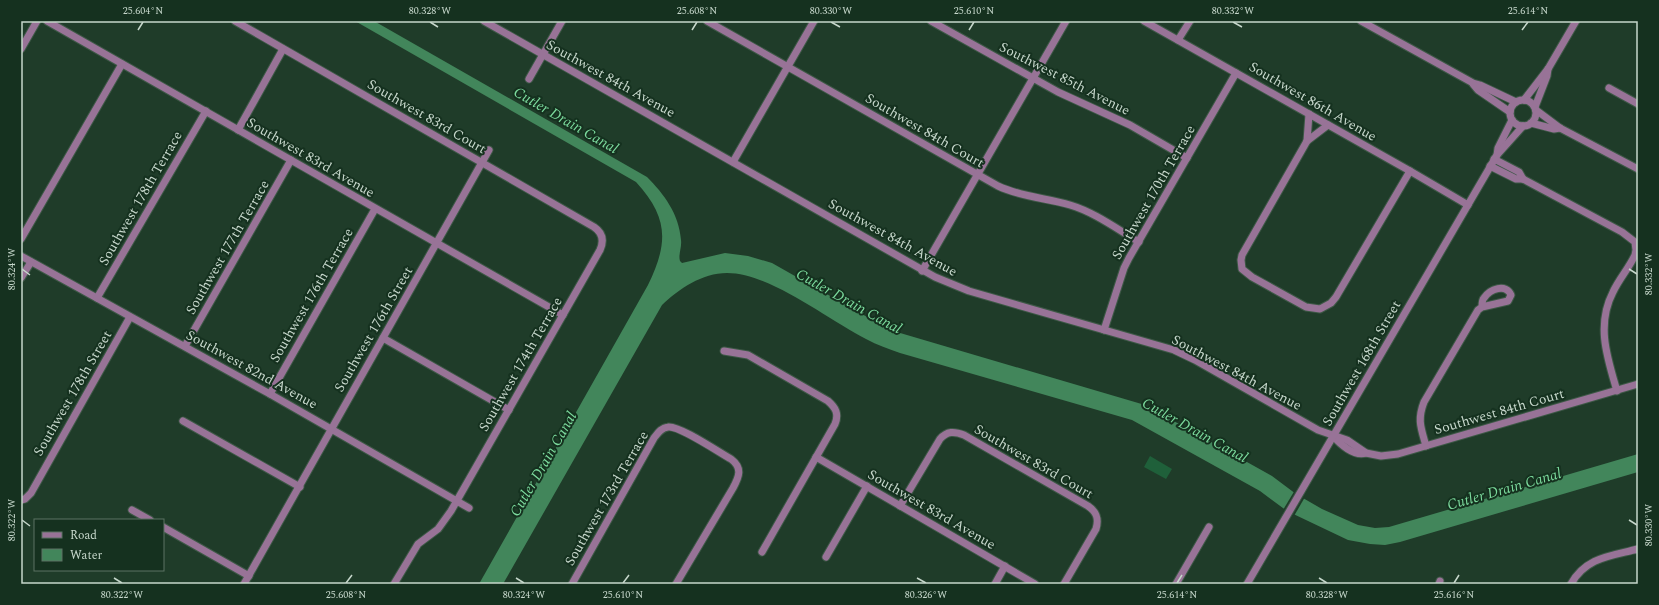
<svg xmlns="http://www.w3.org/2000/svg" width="1659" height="605" font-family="Spectral,serif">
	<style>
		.green { fill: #1f603a }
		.water { fill: #42865b }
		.pier { fill: #1f3c29 }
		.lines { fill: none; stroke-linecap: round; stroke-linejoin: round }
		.minor-casing { stroke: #3d5846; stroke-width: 9 }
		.minor { stroke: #987397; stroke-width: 7 }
		.ticks { fill: none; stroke: #c6d7cb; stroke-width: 1.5 }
		.labels { text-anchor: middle; stroke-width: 4; stroke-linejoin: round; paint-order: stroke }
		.street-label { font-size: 14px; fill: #c6d7cb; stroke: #15311f }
		.water-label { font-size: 15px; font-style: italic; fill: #7cda9d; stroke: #15311f }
		.neatline { fill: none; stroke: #c6d7cb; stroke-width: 1.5 }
		.ticks-label { font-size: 10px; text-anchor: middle; fill: #c6d7cb }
	</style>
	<rect width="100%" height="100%" fill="#1f3c29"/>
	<!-- green -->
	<path class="green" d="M1150 456 1172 469 1166 479 1144 467Z"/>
	<!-- water -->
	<path class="water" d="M355 21H374L647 177C664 194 679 214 681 240 682 247 678 255 680 261L682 263 725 253 748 256 772 263 890 330 1145 405 1272 476 1296 494 1322 509 1358 525 1375 528 1389 527 1638 454V472L1400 542 1385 545 1370 544 1348 540 1287 511 1260 491 1132 420 900 353C889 349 877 345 866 339 827 319 770 273 727 273 702 273 679 289 662 305L503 584H479L648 285C669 242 668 217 636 182Z"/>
	<!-- pier -->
	<path class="pier" d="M1295 490 1305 497 1294 516 1283 510Z"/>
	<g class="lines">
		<defs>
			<g id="minor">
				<path d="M47 21 563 315"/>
				<path d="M235 21 594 227C603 233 604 241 600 250L451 511 438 529 418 544 394 584"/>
				<path d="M484 21 935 277 969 291 1174 350 1195 360 1318 430 1347 440 1366 453 1381 456 1398 454 1638 384"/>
				<path d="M707 21 998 186C1021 197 1047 198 1070 205 1094 212 1117 229 1139 242"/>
				<path d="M931 21 1058 92 1130 125 1187 158"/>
				<path d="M1144 21 1410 171 1468 205"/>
				<path d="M1361 21 1473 83 1480 85 1516 102"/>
				<path d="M1178 40 1190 21"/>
				<path d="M21 49 37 21"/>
				<path d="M529 79 562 21"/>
				<path d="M1473 84 1478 90 1510 112"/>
				<path d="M1609 88 1638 104"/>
				<circle cx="1523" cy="113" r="13"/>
				<path d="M1524 100 1548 69 1576 21"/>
				<path d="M1535 107 1547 76 1548 69"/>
				<path d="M1536 110 1560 128 1638 169"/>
				<path d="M1309 114 1307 141 1242 255 1241 260 1242 269 1252 277 1306 307 1320 309 1331 303 1336 297 1410 171"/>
				<path d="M1531 123 1554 129 1560 128"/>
				<path d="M238 130 283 49"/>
				<path d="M1307 141 1328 125"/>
				<path d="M1497 155 1498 148 1512 120"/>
				<path d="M1494 159 1519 172 1523 179"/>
				<path d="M733 162 814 21"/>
				<path d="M1490 166 1516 179H1523L1622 232 1635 242 1636 250 1635 255C1629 268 1619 279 1613 292 1596 325 1607 357 1617 391"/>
				<path d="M21 239 122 64"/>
				<path d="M21 256 270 394 469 508"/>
				<path d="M922 271 1066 21"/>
				<path d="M21 278 31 262"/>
				<path d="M97 298 206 111"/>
				<path d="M1104 330 1124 268 1129 258 1236 73"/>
				<path d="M383 338 509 410"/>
				<path d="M185 346 291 160"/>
				<path d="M724 351 748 355 828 401C836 408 839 414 835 424L762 552"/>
				<path d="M270 394 375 209"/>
				<path d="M183 421 300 487"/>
				<path d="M1333 436C1340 444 1354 457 1366 453"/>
				<path d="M1426 446C1421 428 1417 420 1424 402L1478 310 1482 307 1508 301 1511 295C1506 283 1490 289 1484 298 1482 300 1482 304 1482 307"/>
				<path d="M816 457 1035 584"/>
				<path d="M21 500 25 499 31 493 130 317"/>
				<path d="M900 506 940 439C947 431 954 431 964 435L1088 506C1097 512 1099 519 1096 529L1064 584"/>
				<path d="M132 510 150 520"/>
				<path d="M163 527 249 576"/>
				<path d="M826 557 867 486"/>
				<path d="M244 584 489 150"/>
				<path d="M572 584 654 438C658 433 661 428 668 427 679 425 720 453 731 459 743 468 739 477 733 488L676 584"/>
				<path d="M995 584 1005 566"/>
				<path d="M1176 584 1209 527"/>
				<path d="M1247 584 1497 155 1523 126"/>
				<path d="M1439 584 1440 581"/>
				<path d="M1571 584C1586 557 1611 556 1638 549"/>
			</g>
		</defs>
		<!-- minor casing -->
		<use href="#minor" class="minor-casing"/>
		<!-- minor -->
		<use href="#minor" class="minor"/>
	</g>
	<!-- ticks -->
	<path class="ticks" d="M430 22 438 27M831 22 840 27M1233 22 1242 27M138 30 143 22M692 30 697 22M969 30 974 22M1522 30 1528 22M22 269 30 275M1629 269 1637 274M22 520 30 526M1629 520 1637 525M114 578 122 583M516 578 524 583M917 578 926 583M1319 578 1327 583M346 583 352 575M623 583 629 575M1177 583 1182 575M1454 583 1459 575"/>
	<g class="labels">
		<!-- street labels -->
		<g class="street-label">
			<text transform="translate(611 78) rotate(29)" y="5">Southwest 84th Avenue</text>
			<text transform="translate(1065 78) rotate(27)" y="5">Southwest 85th Avenue</text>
			<text transform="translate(1313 101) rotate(30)" y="5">Southwest 86th Avenue</text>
			<text transform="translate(427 116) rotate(30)" y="5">Southwest 83rd Court</text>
			<text transform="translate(925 130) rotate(30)" y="5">Southwest 84th Court</text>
			<text transform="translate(311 157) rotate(30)" y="5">Southwest 83rd Avenue</text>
			<text transform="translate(1153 192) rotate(-60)" y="5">Southwest 170th Terrace</text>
			<text transform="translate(140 198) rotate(-60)" y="5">Southwest 178th Terrace</text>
			<text transform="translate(893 237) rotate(29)" y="5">Southwest 84th Avenue</text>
			<text transform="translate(227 247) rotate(-60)" y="5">Southwest 177th Terrace</text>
			<text transform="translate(311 295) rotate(-60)" y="5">Southwest 176th Terrace</text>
			<text transform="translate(373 329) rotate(-60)" y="5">Southwest 176th Street</text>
			<text transform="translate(1361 363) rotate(-60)" y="5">Southwest 168th Street</text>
			<text transform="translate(520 364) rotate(-60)" y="5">Southwest 174th Terrace</text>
			<text transform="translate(252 369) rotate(29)" y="5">Southwest 82nd Avenue</text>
			<text transform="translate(1237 372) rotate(28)" y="5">Southwest 84th Avenue</text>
			<text transform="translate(72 393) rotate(-60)" y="5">Southwest 178th Street</text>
			<text transform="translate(1499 411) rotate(-16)" y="5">Southwest 84th Court</text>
			<text transform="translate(1034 461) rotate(30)" y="5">Southwest 83rd Court</text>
			<text transform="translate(606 498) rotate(-60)" y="5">Southwest 173rd Terrace</text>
			<text transform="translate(932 509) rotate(30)" y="5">Southwest 83rd Avenue</text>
		</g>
		<!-- water labels -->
		<g class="water-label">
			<text transform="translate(566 120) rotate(30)" y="5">Cutler Drain Canal</text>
			<text transform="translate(849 301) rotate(29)" y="5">Cutler Drain Canal</text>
			<text transform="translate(1195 430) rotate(29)" y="5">Cutler Drain Canal</text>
			<text transform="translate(543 464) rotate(-60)" y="5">Cutler Drain Canal</text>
			<text transform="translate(1504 489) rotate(-16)" y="5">Cutler Drain Canal</text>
		</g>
	</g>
	<!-- border -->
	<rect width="1659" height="605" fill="none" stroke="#15311f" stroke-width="44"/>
	<!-- legend -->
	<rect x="34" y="519" width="130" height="52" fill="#15311f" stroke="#5c7364"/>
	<rect x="42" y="532" width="20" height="6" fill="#987397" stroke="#5c7364"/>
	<text x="70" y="539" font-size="12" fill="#c6d7cb">Road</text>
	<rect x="42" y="549" width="20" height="12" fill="#42865b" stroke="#5c7364"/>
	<text x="70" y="559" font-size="12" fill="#c6d7cb">Water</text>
	<rect x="22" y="22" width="1615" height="561" class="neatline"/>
	<g class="ticks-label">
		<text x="143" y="14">25.604°N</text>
		<text x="430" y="14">80.328°W</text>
		<text x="697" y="14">25.608°N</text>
		<text x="831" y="14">80.330°W</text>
		<text x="974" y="14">25.610°N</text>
		<text x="1233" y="14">80.332°W</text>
		<text x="1528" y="14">25.614°N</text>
		<text transform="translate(11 269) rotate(-90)" y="4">80.324°W</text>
		<text transform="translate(1648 274) rotate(-90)" y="4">80.332°W</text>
		<text transform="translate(11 520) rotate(-90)" y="4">80.322°W</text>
		<text transform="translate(1648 525) rotate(-90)" y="4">80.330°W</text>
		<text x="122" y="598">80.322°W</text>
		<text x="346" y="598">25.608°N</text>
		<text x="524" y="598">80.324°W</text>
		<text x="623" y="598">25.610°N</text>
		<text x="926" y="598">80.326°W</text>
		<text x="1177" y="598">25.614°N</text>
		<text x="1327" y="598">80.328°W</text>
		<text x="1454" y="598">25.616°N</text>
	</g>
</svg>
